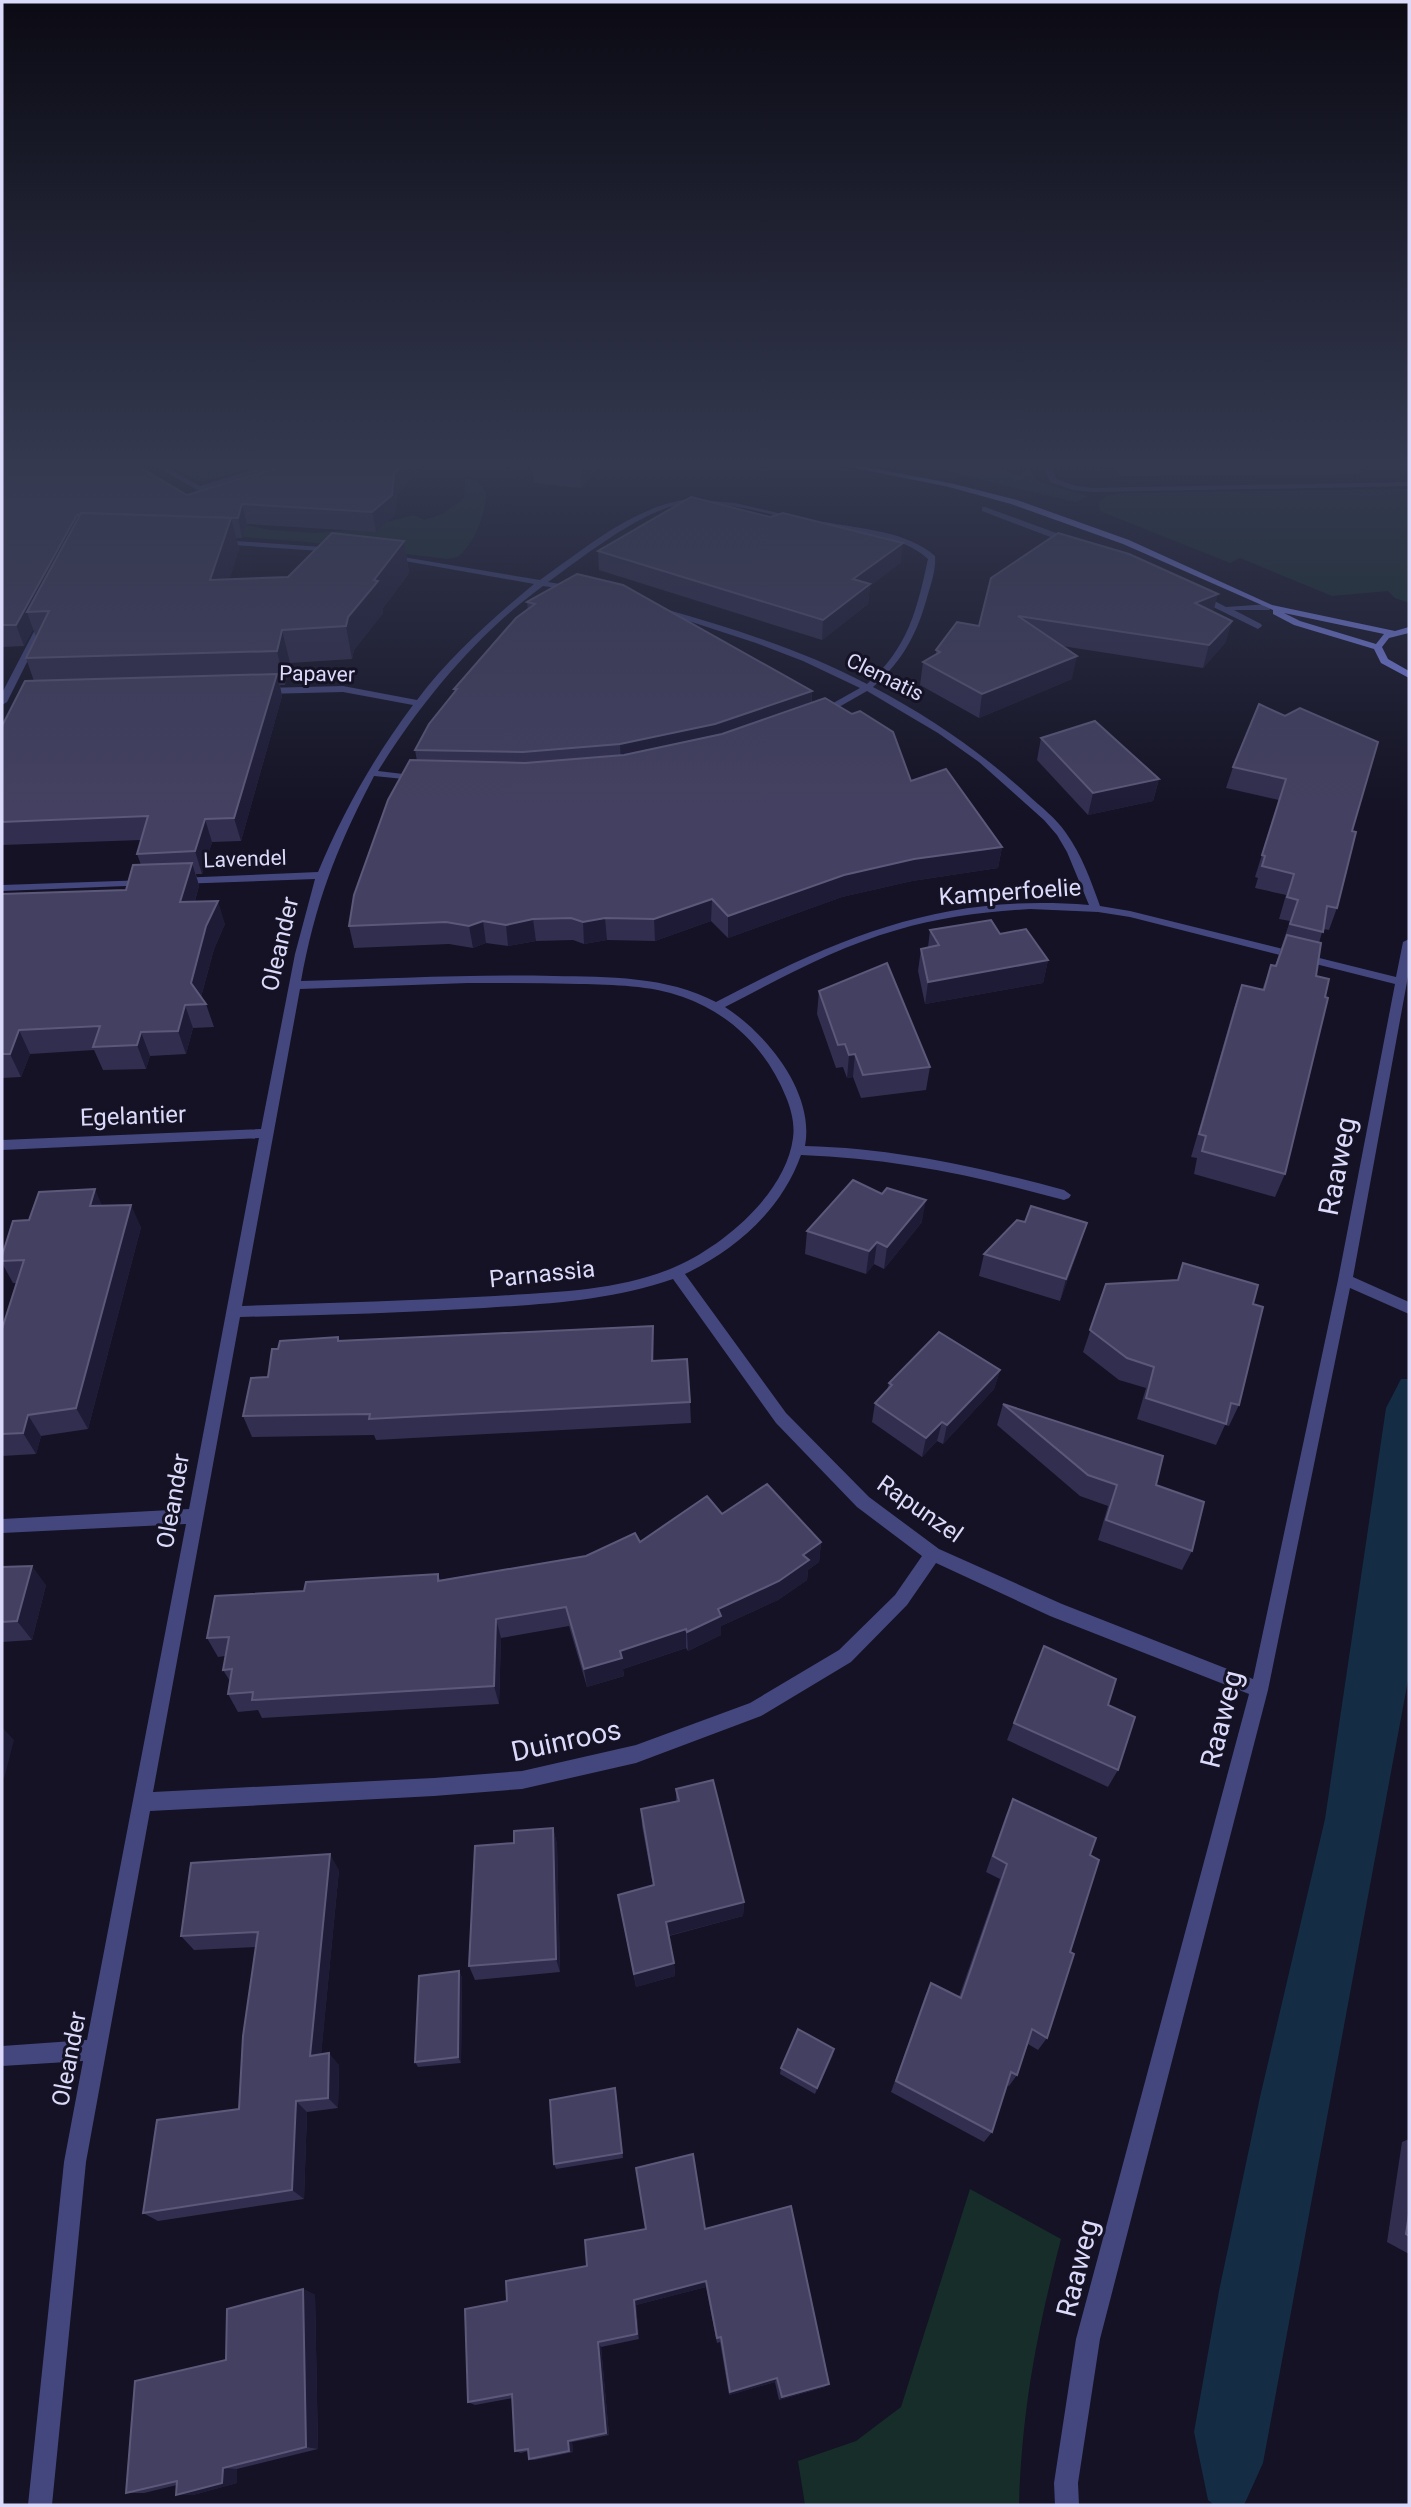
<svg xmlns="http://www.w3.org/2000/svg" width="1411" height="2507" font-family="Roboto,sans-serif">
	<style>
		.green { fill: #162d2a }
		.water { fill: #152c45 }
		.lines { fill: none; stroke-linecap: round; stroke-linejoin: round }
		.lane { fill: #44477d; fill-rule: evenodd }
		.street { fill: #44477d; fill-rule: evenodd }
		.secondary { fill: #7e86ed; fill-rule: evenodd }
		.wall { fill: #322e4f }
		.shaded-wall { fill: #1e1b36 }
		.building { fill: #444061; stroke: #5c5879; stroke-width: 2 }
		.labels { text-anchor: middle; stroke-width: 6; stroke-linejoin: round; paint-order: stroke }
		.far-street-label { font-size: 21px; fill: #dbdafa; stroke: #141224 }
		.street-label { font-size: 24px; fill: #dbdafa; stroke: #141224 }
		.near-street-label { font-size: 28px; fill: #dbdafa; stroke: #141224 }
	</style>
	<rect width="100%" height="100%" fill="#141224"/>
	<!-- green -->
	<g class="green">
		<path d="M167 464H268L203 481 193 479Z"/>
		<path d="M917 464H977L1020 475 1029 468 1036 481 1087 496 1076 502Z"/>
		<path d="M465 479 477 481 486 492C486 514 475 542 458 557L447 559 308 542 2 518 232 522 270 530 316 533 360 529 414 515 424 520 443 514 464 498Z"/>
		<path d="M1409 489V603L1395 598 1388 591 1332 596 1240 558 1230 563 1100 511 1099 502 1107 496 1124 493Z"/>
		<path d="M970 2189 1061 2239C1037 2332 1022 2408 1019 2505H805L798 2461 856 2441 901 2407Z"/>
	</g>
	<!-- water -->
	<path class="water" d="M1401 1379H1409V1675L1263 2463 1244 2505H1214L1208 2500 1194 2432 1219 2291 1260 2097 1325 1819 1386 1408Z"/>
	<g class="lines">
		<!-- lane -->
		<path class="lane" d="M152 464H161L200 486 270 464H281L199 491Z"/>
		<!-- street -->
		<g class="street">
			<path d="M1048 464H1056L1052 468 1056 479 1077 486 1093 488 1409 482V486L1093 492 1073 490 1050 482 1044 468Z"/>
			<path d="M688 499 735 503 799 518 795 520C761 512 724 501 689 503 646 506 583 557 548 582L578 587V591L543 586C476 635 422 701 378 771L420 776 424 777V781L374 776 371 782C335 851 315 905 301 981 385 979 470 974 554 976 609 977 666 976 716 1002 842 936 943 893 1089 905L1067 852 1057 835 1044 820 979 762 938 733 867 691 825 715H819V711L860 688 803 661 756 643 658 611 665 609C734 629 803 650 867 684 908 648 917 610 928 559 901 534 856 533 822 526L821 524 825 522C861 529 907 531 935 556 936 568 932 582 928 594 918 632 903 661 873 687 930 717 981 752 1028 795 1041 807 1056 818 1066 833 1082 855 1091 881 1100 906L1130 911 1396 977 1403 942 1409 939V971L1353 1277 1409 1302V1314L1350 1288 1268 1690 1100 2339 1078 2483 1079 2505H1055L1054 2483 1076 2339 1249 1694 1050 1616 936 1563 907 1605 851 1662 761 1716 636 1763 522 1789 434 1796 150 1811 86 2162 52 2505H28L64 2162 83 2061 2 2066V2046L87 2040 186 1524 2 1533V1519L189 1509 259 1138 2 1150V1140L261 1129 295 954 315 879 178 884 173 881 178 878 318 872C343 812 374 757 413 705L343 692 264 694 259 691 264 688 343 686 417 700C450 656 492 619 534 584L388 558H385V554L540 580C584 549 633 507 688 499ZM1030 909 1098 912 1130 917 1395 984 1338 1280 1253 1679 1062 1604 939 1549 869 1497 786 1413 685 1274C737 1249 782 1209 801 1155 892 1158 977 1176 1064 1200L1069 1198 1071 1195 1064 1190C978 1167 894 1148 805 1146 815 1093 767 1034 725 1007 781 978 837 947 897 930 940 917 985 912 1030 909ZM468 983C505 983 542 983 579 984 614 985 650 985 683 997 731 1014 767 1050 786 1097 791 1109 795 1124 793 1138 786 1193 724 1245 677 1266 621 1291 555 1292 495 1296 411 1301 326 1303 242 1306L300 989ZM673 1279 776 1423 857 1507 922 1556 895 1595 839 1650 750 1703 636 1745 522 1771 434 1778 153 1792 240 1317C321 1315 403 1313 484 1308 548 1304 613 1300 673 1279Z"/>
			<path d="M985 507 1075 540 1076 542 1069 544 982 511V507Z"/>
			<path d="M221 540 336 548 340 550 336 552 218 544V540Z"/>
			<path d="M1197 595H1203L1226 607 1269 604 1273 607 1269 610H1234L1261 624 1262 626 1258 629 1197 599Z"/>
			<path d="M40 620 47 622 7 702 2 705V693Z"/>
			<path d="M147 880 151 881V885L2 891V885Z"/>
		</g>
		<!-- secondary -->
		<path class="secondary" d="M835 464H850L950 483 1017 500 1129 540 1272 605 1395 631 1409 627V633L1389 638 1382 647 1388 659 1409 671V678L1381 663 1374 649 1294 625 1273 614V610L1123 544 1011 504 949 487ZM1284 613 1384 634 1376 644 1300 621Z"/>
	</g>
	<!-- wall -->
	<g class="wall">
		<path d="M2 464 187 495 289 464H423V467L397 494 395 515 376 532 247 524 242 538H236L239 549 229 579 288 577 404 541 409 573 383 608V613L354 650 352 659 290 663 285 685H280L282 696 241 841 212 842 202 874H196L199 886 195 901 225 924 214 949 201 997 206 1004 214 1027 193 1028 186 1054 150 1056 146 1069 103 1070 94 1050 30 1054 21 1077 2 1078V894L126 890 141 865 137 854 141 840 2 845V726L34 681 26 658 36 637 33 629 24 646 2 647Z"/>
		<path d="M532 464H601L581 488 534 483Z"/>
		<path d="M1101 464H1366L1363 472 1359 474 1120 476 1115 467H1103Z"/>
		<path d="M598 551 901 562 870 586 868 604 822 640 599 570Z"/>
		<path d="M991 578 1213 612 1232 621 1225 643 1203 668 1062 646 1072 679 979 718 920 685 923 662 936 655V650L979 626Z"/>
		<path d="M527 602 812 691V703L911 781 1002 847 998 868 912 881 842 897 728 938 711 921 655 941 607 940 584 944 573 940 536 941 508 946 486 943 473 948 449 944 354 948 349 926 417 761 415 750 455 693 454 689 528 610Z"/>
		<path d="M1259 704 1352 831 1337 908 1329 930 1323 929 1319 943 1285 1174 1275 1197 1194 1174 1197 1158 1191 1157 1234 1008 1242 985 1262 990 1271 965 1275 966 1290 921 1279 919 1286 895 1255 888 1258 878 1255 877 1279 800 1226 788 1233 767Z"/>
		<path d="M1041 738 1159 779 1153 801 1088 815 1037 760Z"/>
		<path d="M930 930 1000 934 1048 960 1043 983 925 1004 918 971 921 949 928 947Z"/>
		<path d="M819 991 930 1067 926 1090 861 1098 853 1077 847 1078 843 1067 836 1068 817 1014Z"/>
		<path d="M103 1206 141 1227 88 1429 41 1436 36 1454 2 1456V1329L17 1283H13L2 1263V1256L29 1220Z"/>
		<path d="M922 1222 884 1269 874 1264 866 1274 805 1254 807 1231Z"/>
		<path d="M1025 1222 1087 1223 1080 1245 1060 1301 979 1276 984 1254Z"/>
		<path d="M1183 1263 1253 1304 1239 1405 1229 1426 1225 1425 1216 1445 1137 1419 1146 1388 1119 1380 1083 1352 1106 1284 1177 1281Z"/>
		<path d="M653 1326 654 1361 690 1402 691 1423 376 1440 374 1435 252 1437 243 1416 268 1377 278 1349 338 1337 340 1341Z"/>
		<path d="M1000 1370 994 1389 943 1444 937 1441 922 1457 872 1422 875 1403 887 1390 889 1383Z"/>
		<path d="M1003 1404 1156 1485 1192 1551 1182 1570 1098 1540 1108 1506 1080 1496 997 1425Z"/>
		<path d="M722 1514 821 1542 819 1562 808 1570 807 1580 778 1600 721 1626V1635L688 1651 686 1648 623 1669 624 1676 587 1687 569 1626 501 1638 499 1704 262 1718 258 1710 238 1712 228 1694 230 1681 223 1670 225 1656 218 1657 207 1638 304 1591 438 1574 440 1580 586 1556 640 1542Z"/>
		<path d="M2 1567 46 1585 32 1640 2 1642Z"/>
		<path d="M1044 1646 1108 1705 1118 1770 1108 1787 1007 1740Z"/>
		<path d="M676 1789 744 1902 743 1916 669 1936 674 1963 675 1976 636 1987 618 1895 653 1885 642 1826 641 1809 676 1801Z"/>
		<path d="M1013 1799 1090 1855 1070 1952 1047 2038 1038 2050 1028 2044 1017 2075 1009 2086 1007 2085 992 2132 984 2142 891 2092 925 1996 931 1983 959 1997 1000 1879 986 1872 1006 1815Z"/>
		<path d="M553 1828 557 1844 560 1972 475 1980 469 1966 514 1843Z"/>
		<path d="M339 1870 321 2054 339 2065 338 2108 307 2112 304 2199 158 2221 143 2213 239 2109 256 1947 194 1950 181 1936Z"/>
		<path d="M459 1971 462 1978 461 2063 418 2067 415 2062Z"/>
		<path d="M833 2055 815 2094 780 2074 781 2068Z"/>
		<path d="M616 2094 623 2158 556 2169 554 2164Z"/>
		<path d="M1409 2139V2254L1387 2242 1402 2142Z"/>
		<path d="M705 2229 825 2387 779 2400 775 2382 729 2395 720 2342 717 2343 706 2287 636 2305 639 2339 601 2347 609 2435 572 2442 573 2452 534 2460 529 2459 528 2451 521 2453 515 2451 513 2398 475 2405 468 2402 507 2301 587 2266Z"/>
		<path d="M303 2289 315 2295 318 2449 237 2469V2483L193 2495H176L177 2485 144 2493H126L226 2360Z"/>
	</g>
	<!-- shaded-wall -->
	<g class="shaded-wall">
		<path d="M404 464H423V467L397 494 395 515 376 532 372 512 394 474Z"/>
		<path d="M582 464H601L581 488 580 467Z"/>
		<path d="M1362 464H1366L1363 472 1359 474Z"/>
		<path d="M242 504 247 524 242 538 238 518Z"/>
		<path d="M77 515 83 535 27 612 33 629 24 646 16 625Z"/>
		<path d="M231 518 239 549 219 612 210 580Z"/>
		<path d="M404 541 409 573 383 608V613L354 650 352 659 346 626 348 617 374 580Z"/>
		<path d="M903 543 901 562 870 586 868 604 822 640 823 620 853 579Z"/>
		<path d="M1218 594 1212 616 1195 603Z"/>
		<path d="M1232 621 1225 643 1203 668 1209 645Z"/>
		<path d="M282 630 290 663 285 685 277 651Z"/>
		<path d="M1077 656 1072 679 979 718 982 694Z"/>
		<path d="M277 674 282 696 241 841 234 818Z"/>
		<path d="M812 691 811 712 621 765 620 744Z"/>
		<path d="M1159 779 1153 801 1088 815 1093 793Z"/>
		<path d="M205 819 212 842 202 874 195 851Z"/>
		<path d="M1002 847 998 868 912 881 842 897 728 938V916L844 875 914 859Z"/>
		<path d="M192 863 199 886 188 925 180 902Z"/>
		<path d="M712 899 711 921 655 941 654 919Z"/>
		<path d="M218 901 225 924 214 949 199 1004 191 983 206 926Z"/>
		<path d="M605 918 607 940 584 944 583 922Z"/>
		<path d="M533 919 536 941 508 946 506 925Z"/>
		<path d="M483 921 486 943 473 948 469 926Z"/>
		<path d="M1048 960 1043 983 925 1004 928 982Z"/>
		<path d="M185 1005 193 1028 186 1054 178 1031Z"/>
		<path d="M19 1030 30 1054 21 1077 10 1054Z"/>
		<path d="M141 1032 150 1056 146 1069 137 1045Z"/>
		<path d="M855 1054 853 1077 847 1078 849 1055Z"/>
		<path d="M95 1189 105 1212 90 1206Z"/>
		<path d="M926 1200 922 1222 884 1269 887 1247Z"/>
		<path d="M131 1205 141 1227 88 1429 76 1408Z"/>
		<path d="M1087 1223 1080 1245 1060 1301 1066 1279Z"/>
		<path d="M877 1242 874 1264 866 1274 869 1251Z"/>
		<path d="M653 1326 654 1347 653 1382 652 1361Z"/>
		<path d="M1000 1370 994 1389 943 1444 947 1425Z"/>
		<path d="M28 1415 41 1436 36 1454 23 1433Z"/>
		<path d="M942 1422 937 1441 922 1457 926 1438Z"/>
		<path d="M821 1542 819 1562 808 1570 807 1580 778 1600 721 1626V1635L688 1651 687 1632 718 1609Z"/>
		<path d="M32 1566 46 1585 32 1640 17 1621Z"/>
		<path d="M496 1619 501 1638 499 1704 494 1686Z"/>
		<path d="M686 1629V1648L623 1669 624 1676 587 1687 584 1669 620 1651Z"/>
		<path d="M2 1727 14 1740 4 1779 2 1777Z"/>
		<path d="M553 1828 557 1844 560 1972 556 1959Z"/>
		<path d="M330 1854 339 1870 320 2067 310 2056Z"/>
		<path d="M744 1902 743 1916 667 1936 666 1922Z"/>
		<path d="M674 1963 675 1976 636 1987 634 1974Z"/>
		<path d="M459 1971 462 1978 461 2063 458 2057Z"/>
		<path d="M834 2049 833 2055 815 2094 817 2088Z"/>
		<path d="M329 2053 339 2065 338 2108 328 2098Z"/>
		<path d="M296 2101 307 2112 304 2199 292 2190Z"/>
		<path d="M706 2281V2287L636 2305 639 2339 637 2334 634 2300Z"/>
		<path d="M303 2289 315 2295 318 2449 306 2447Z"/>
		<path d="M598 2342 601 2347 609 2435 606 2433Z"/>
		<path d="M777 2378 775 2382 729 2395 730 2392Z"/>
		<path d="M829 2384 825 2387 779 2400 782 2397Z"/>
		<path d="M568 2441 572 2442 573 2452 569 2451Z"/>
		<path d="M223 2468 237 2469V2483L193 2495H176Z"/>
	</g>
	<!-- building -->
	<g class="building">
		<path d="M2 464H134L187 495 289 464H404L394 474 392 495 372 512 242 504 238 518 81 513 80 515H77L16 625H2Z"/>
		<path d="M553 464H582L580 467Z"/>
		<path d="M691 497 770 517 783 513 903 543 853 579 870 584 823 620 598 551Z"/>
		<path d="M81 513 231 518 210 580 288 577 332 533 404 541 374 580 378 581 348 617 346 626 282 630 277 651 26 658 49 611 27 612Z"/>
		<path d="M1058 533 1129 554 1218 594 1195 603 1232 621 1209 645 1018 616 1077 656 982 694 923 662 940 652 936 650 957 622 979 626 991 578Z"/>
		<path d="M577 574 623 585 812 691 715 724 620 744 523 752 415 750 429 724 457 689H454L516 618 535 604 527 602Z"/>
		<path d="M277 674 234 818 205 819 195 851 137 854 148 816 2 822V726L25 681Z"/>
		<path d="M825 698 852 714 860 711 893 732 911 781 946 769 1002 847 914 859 844 875 728 916 712 899 654 919 605 918 583 922 571 918 533 919 506 925 483 921 469 926 446 922 349 926 354 895 388 800 410 760 525 763 624 755 722 734Z"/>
		<path d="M1259 704 1285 716 1300 708 1378 742 1352 831 1356 832 1337 908 1327 906 1323 932 1290 924 1298 900 1287 897 1294 874 1262 866 1265 856 1262 855 1286 779 1233 767Z"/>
		<path d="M1095 721 1159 779 1093 793 1041 738Z"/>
		<path d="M192 863 180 902 218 901 206 926 191 983 206 1004 185 1005 178 1031 141 1032 137 1045 93 1047 100 1026 19 1030 10 1054H2V894L126 890 133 865Z"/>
		<path d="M991 920 1000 934 1026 929 1048 960 928 982 921 949 939 945 930 930Z"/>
		<path d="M1287 935 1321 943 1316 976 1329 979 1325 997 1328 998 1285 1174 1202 1151 1206 1136 1199 1134 1242 985 1264 990 1271 965 1276 966Z"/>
		<path d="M887 963 930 1067 863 1075 855 1054 849 1055 845 1044 838 1045 819 991Z"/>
		<path d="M853 1180 882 1194 887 1188 926 1200 887 1247 877 1242 869 1251 807 1231Z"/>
		<path d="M95 1189 90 1206 131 1205 76 1408 28 1415 23 1433 2 1434V1329L24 1260 2 1261V1256L13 1221 29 1220 39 1192Z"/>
		<path d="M1031 1206 1087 1223 1066 1279 984 1254 1017 1220 1025 1222Z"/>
		<path d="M1183 1263 1258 1285 1253 1304 1263 1307 1239 1405 1231 1403 1226 1424 1146 1398 1154 1367 1127 1358 1090 1330 1106 1284 1178 1280Z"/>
		<path d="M653 1326 652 1361 687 1359 690 1402 369 1419 370 1414 243 1416 251 1378 268 1377 272 1349H278L280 1341 338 1337V1341Z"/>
		<path d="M939 1332 1000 1370 947 1425 942 1422 926 1438 875 1403 892 1385 889 1383Z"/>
		<path d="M1003 1404 1163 1456 1156 1485 1204 1502 1192 1551 1106 1520 1117 1485 1088 1475Z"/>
		<path d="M767 1484 821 1542 803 1555 809 1560 779 1581 718 1609 721 1616 687 1632 686 1629 620 1651 622 1658 584 1669 566 1607 496 1619 494 1686 252 1700 253 1692 228 1694 232 1669 223 1670 229 1637 207 1638 215 1596 304 1591 306 1582 438 1574V1581L586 1556 635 1533 640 1542 707 1496 722 1514Z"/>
		<path d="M32 1566 17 1621 2 1622V1567Z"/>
		<path d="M1044 1646 1116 1679 1108 1705 1135 1717 1118 1770 1014 1723Z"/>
		<path d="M713 1780 744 1902 666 1922 674 1963 634 1974 618 1895 654 1885 641 1809 679 1801 676 1789Z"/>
		<path d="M1013 1799 1096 1838 1090 1855 1099 1860 1070 1952 1074 1954 1047 2038 1032 2029 1017 2075 1011 2072 992 2132 896 2081 931 1983 961 1998 1007 1864 993 1856Z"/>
		<path d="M553 1828 556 1959 469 1966 475 1846 514 1843V1831Z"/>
		<path d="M330 1854 310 2056 329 2053 328 2098 296 2101 292 2190 143 2213 157 2120 239 2109 243 2036 258 1932 181 1936 191 1863Z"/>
		<path d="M459 1971 458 2057 415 2062 419 1976Z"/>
		<path d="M798 2029 834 2049 817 2088 781 2068Z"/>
		<path d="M615 2088 622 2153 554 2164 550 2100Z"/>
		<path d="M693 2154 705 2229 791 2206 829 2384 782 2397 777 2378 730 2392 721 2337 717 2338 706 2281 634 2300 637 2334 598 2342 606 2433 568 2441 569 2451 529 2459 528 2449 515 2451 512 2394 468 2402 465 2309 507 2301 506 2281 587 2266 585 2240 646 2229 636 2168Z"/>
		<path d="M1409 2214V2236L1406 2234Z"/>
		<path d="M303 2289 306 2447 223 2468 222 2483 176 2495 177 2481 126 2493 135 2381 226 2360 227 2309Z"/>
	</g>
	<!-- sky -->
	<linearGradient id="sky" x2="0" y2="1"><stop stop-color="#0b0a14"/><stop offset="0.57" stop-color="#343950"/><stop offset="1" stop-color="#343950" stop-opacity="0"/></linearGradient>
	<rect width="1411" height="815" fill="url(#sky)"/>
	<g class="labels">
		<!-- far-street labels -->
		<g class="far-street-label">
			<text transform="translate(317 674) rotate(1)" y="7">Papaver</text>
			<text transform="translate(885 677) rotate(26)" y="7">Clematis</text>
			<text transform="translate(245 859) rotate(-2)" y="7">Lavendel</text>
		</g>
		<!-- street labels -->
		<g class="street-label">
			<text transform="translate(1010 892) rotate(-4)" y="8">Kamperfoelie</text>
			<text transform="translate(280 944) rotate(-77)" y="8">Oleander</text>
			<text transform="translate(133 1116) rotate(-2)" y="8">Egelantier</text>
			<text transform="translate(542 1274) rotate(-6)" y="8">Parnassia</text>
			<text transform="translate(173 1501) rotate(-80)" y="8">Oleander</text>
			<text transform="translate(920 1509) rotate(35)" y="8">Rapunzel</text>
			<text transform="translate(69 2059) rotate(-79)" y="8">Oleander</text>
		</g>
		<!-- near-street labels -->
		<g class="near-street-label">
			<text transform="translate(1337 1166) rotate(-79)" y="10">Raaweg</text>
			<text transform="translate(1221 1719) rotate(-76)" y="10">Raaweg</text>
			<text transform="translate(566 1740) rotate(-12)" y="10">Duinroos</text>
			<text transform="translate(1077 2268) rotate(-76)" y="10">Raaweg</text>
		</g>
	</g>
	<!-- border -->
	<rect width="1411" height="2507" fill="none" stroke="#dbdafa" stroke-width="7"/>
</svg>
